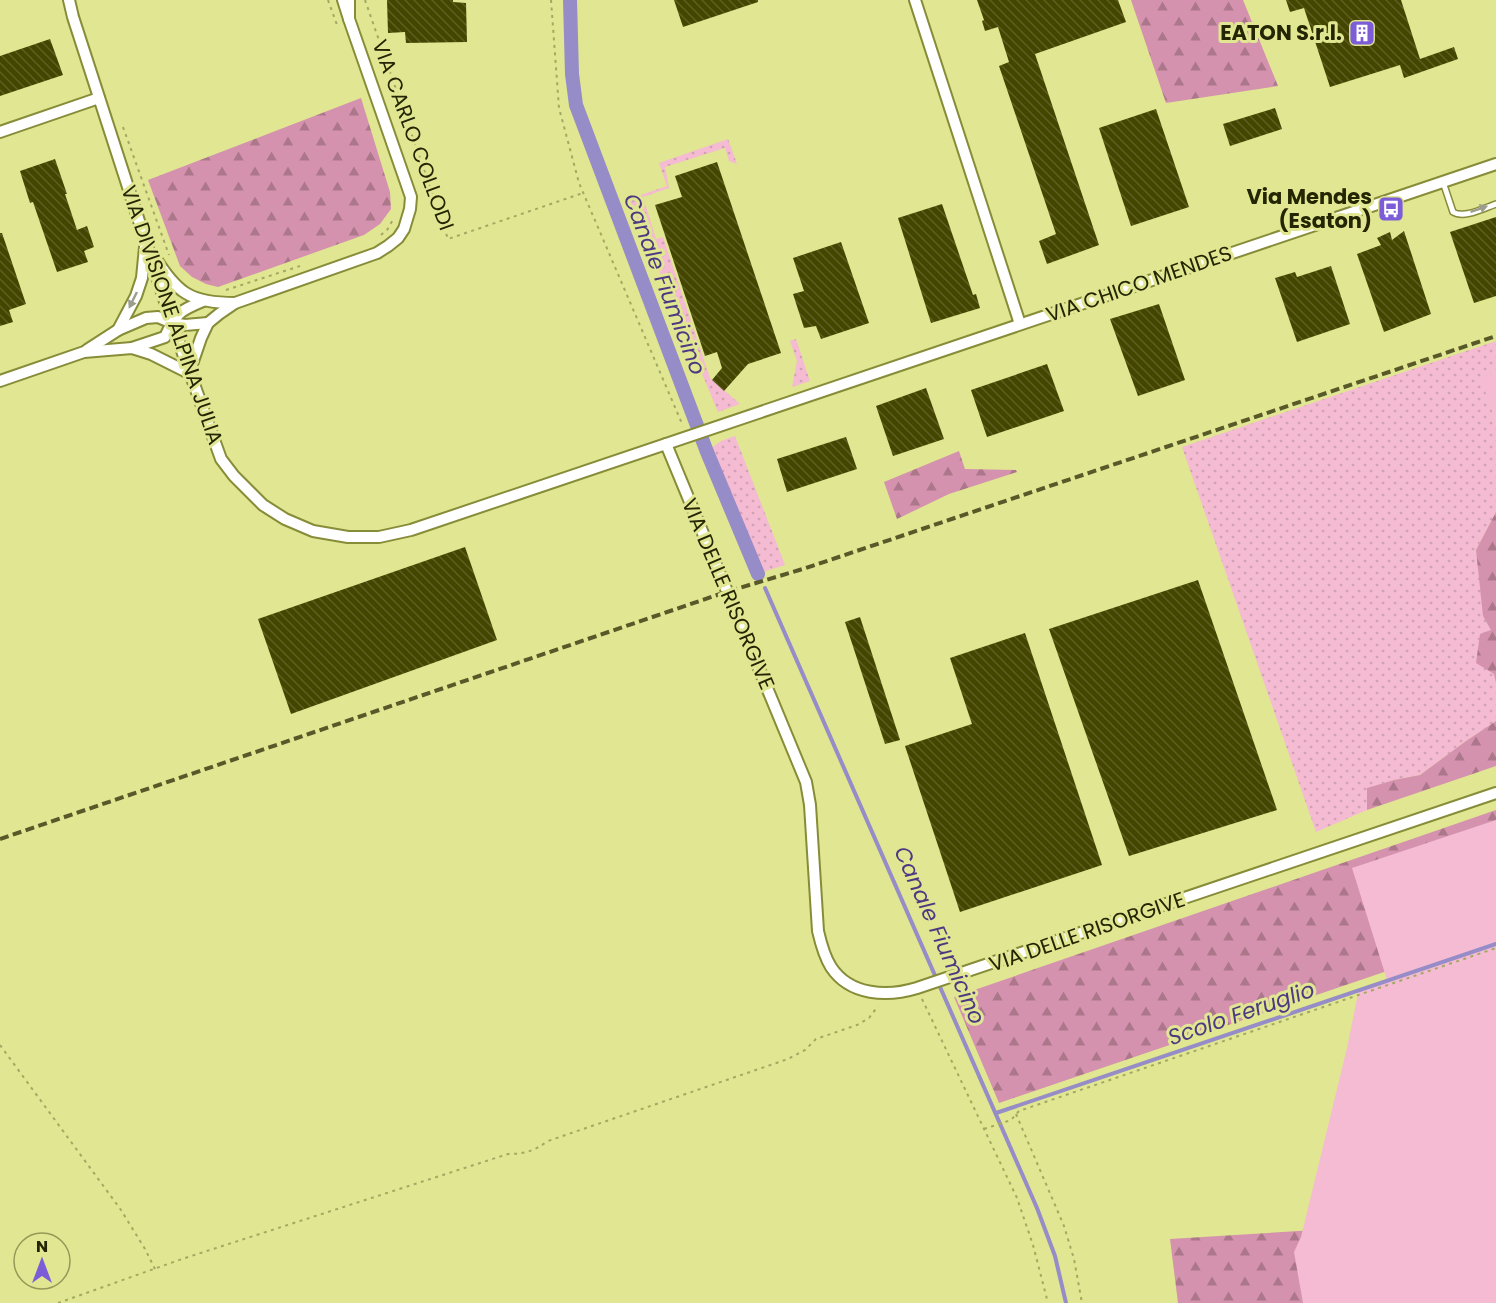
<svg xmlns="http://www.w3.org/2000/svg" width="1496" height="1303" font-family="Poppins,sans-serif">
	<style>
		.grass { fill: url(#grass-dots) }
		.forest { fill: url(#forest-firs) }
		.park { fill: #f4bbd3 }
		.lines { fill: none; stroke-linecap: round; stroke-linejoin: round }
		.stream { stroke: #968cc7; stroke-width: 4 }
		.canal { stroke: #968cc7; stroke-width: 14 }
		.building { fill: url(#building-back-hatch) }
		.service-casing { stroke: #878c38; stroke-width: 8 }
		.minor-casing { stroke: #878c38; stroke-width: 14 }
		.path { stroke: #a3a863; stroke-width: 2; stroke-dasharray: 3 4.5; stroke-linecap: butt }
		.service { stroke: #fff; stroke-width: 5 }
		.minor { stroke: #fff; stroke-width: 10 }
		.rail { stroke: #575929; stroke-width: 4; stroke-dasharray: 9 4.5; stroke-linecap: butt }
		.oneway { fill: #9c9d8d }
		.labels { text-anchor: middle; stroke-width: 6; stroke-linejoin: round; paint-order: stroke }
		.poi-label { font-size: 21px; font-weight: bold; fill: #242502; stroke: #e0e691; text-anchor: end }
		.street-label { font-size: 21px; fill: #242502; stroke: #e0e691 }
		.water-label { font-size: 22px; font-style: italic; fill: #4c3981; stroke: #e0e691 }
	</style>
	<defs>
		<pattern id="grass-dots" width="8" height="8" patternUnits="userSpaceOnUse" patternTransform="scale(1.5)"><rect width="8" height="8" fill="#f4bbd3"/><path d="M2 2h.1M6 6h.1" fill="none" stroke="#d1a1b4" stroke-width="1.8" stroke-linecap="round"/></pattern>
		<pattern id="forest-firs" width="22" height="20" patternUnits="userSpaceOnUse" patternTransform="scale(1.5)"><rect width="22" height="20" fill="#d492ae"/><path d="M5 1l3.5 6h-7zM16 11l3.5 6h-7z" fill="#ac778b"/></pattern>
		<pattern id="building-back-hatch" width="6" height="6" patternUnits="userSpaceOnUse" patternTransform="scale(1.5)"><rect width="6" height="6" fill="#444600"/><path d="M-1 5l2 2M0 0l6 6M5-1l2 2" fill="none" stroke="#5c5e24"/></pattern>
	</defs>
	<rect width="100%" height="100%" fill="#e0e691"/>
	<!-- grass -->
	<g class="grass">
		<path d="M728 139 737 164 729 161 725 148 665 167 669 188 643 197 656 239 663 237 710 378 740 404 718 412 629 199 667 186 659 163Z"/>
		<path d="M796 339 810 381 792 387 797 361 790 341Z"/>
		<path d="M1496 341V372L1481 378 1496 421V512L1476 550 1491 630 1496 683V721L1466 741 1420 775 1394 780 1368 788 1367 810 1316 832 1182 447Z"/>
		<path d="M735 436 785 565 763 572 711 448 721 441Z"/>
	</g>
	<!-- forest -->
	<g class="forest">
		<path d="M1131 0H1243L1278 86 1166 103Z"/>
		<path d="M361 98 390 192 391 209 380 224 364 235 218 287 206 284 192 277 180 266 148 180Z"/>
		<path d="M959 451 965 469 1016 470 1017 472 949 494 897 519 884 482Z"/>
		<path d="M1496 512V683L1494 674 1476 663 1480 634 1491 630 1483 616 1476 550Z"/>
		<path d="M1496 721V766L1367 810V788L1394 780 1420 775 1466 741Z"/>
		<path d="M1496 810V934L999 1103 954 997Z"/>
		<path d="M1413 1224 1432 1303H1178L1170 1239Z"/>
	</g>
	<!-- park -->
	<g class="park">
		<path d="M1496 372V421L1480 377Z"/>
		<path d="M1496 820V1303H1303L1294 1252 1301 1237 1347 1048 1359 989 1387 980 1352 868Z"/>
	</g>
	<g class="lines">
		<!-- stream -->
		<g class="stream">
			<path d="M765 588 1037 1208 1055 1256 1066 1303"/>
			<path d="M996 1113 1496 944"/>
		</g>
		<!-- canal -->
		<path class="canal" d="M570 0 572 74 576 105 707 452 758 574"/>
	</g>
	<!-- building -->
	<g class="building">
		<path d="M387 0H453V2L466 3 467 42 406 43 405 32 388 33Z"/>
		<path d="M674 0H758V2L683 27Z"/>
		<path d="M977 0H1118L1126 22 1035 54 1099 245 1047 264 1039 241 1056 234 999 66 1009 62 998 27 985 31 982 21 984 20Z"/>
		<path d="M1286 0H1401L1420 59 1454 47 1458 59 1404 78 1400 65 1330 87 1304 8 1290 12Z"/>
		<path d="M50 39 63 75 0 96V56Z"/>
		<path d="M1275 108 1282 129 1230 146 1223 124Z"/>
		<path d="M1156 109 1189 207 1131 226 1099 128Z"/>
		<path d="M55 159 67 194H65L77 230 87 226 94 247 84 251 88 262 57 272 33 202 30 203 20 171Z"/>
		<path d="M717 162 781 353 748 364 724 391 712 380 722 368 717 352 705 356 655 205 682 197 675 176Z"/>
		<path d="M942 204 973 295 976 294 980 308 931 323 898 218Z"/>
		<path d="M1496 217V296L1474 303 1450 232Z"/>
		<path d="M1404 231 1431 314 1384 332 1357 254 1381 245 1377 238 1390 232 1392 240Z"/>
		<path d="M0 233H2L26 304 9 310 13 322 0 326Z"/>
		<path d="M841 242 869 323 821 339 816 326 804 328 793 294 804 291 793 258Z"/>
		<path d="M1331 266 1350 324 1297 342 1275 278 1295 272 1297 277Z"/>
		<path d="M1159 304 1185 380 1138 396 1110 319Z"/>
		<path d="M1047 364 1064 411 987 437 971 390Z"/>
		<path d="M926 388 944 439 893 456 876 406Z"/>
		<path d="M846 437 857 469 787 492 777 459Z"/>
		<path d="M465 547 497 640 291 714 258 619Z"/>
		<path d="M1198 580 1277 810 1129 856 1049 629Z"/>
		<path d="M860 617 900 740 885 744 845 622Z"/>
		<path d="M1025 633 1102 865 960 912 905 746 972 724 950 658Z"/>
	</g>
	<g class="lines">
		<defs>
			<path id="service" d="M1443 182 1453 212C1464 219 1484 208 1496 204"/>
			<g id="minor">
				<path d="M69 0 73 17 172 323 221 459 234 476 263 505 285 519 313 531 348 537H379L411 530 1496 164"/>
				<path d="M343 0 349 19V0"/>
				<path d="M915 0 1020 324"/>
				<path d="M0 132 99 98"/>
				<path d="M154 256C177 293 190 303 235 303"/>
				<path d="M118 330 146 318 158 317 172 323 185 325 208 323"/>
				<path d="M132 348 165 337C176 313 179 311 203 301"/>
				<path d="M87 350 118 330 136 296 142 278 145 247"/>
				<path d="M0 381 84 352 132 348 151 354 189 373 201 338 208 323 219 314 235 303 377 253 388 246 398 238 404 229 410 209 411 197 349 19"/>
				<path d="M666 444 806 782 810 805 818 931C821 944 824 956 831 967 850 996 888 997 917 988L1496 793"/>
			</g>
		</defs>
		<!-- service casing -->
		<use href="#service" class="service-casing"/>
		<!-- minor casing -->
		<use href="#minor" class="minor-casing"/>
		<!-- path -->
		<g class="path">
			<path d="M328 0 337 25"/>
			<path d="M365 0 448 239 583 193"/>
			<path d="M551 0 559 108 579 183 683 426"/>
			<path d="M123 127 169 255"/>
			<path d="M381 235 387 230 394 218"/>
			<path d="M226 290 300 266"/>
			<path d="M922 999 1017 1198 1033 1245 1048 1303"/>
			<path d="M0 1045 121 1210 145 1249 155 1269"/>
			<path d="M1016 1114 1064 1226 1074 1259 1082 1303"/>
			<path d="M984 1129 1011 1120 1019 1111 1496 948"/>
			<path d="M58 1303 182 1259 508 1154C525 1154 534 1151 548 1141L788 1059 805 1050 816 1039 857 1025 869 1018 878 1006"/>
		</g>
		<!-- service -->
		<use href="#service" class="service"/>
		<!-- minor -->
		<use href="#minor" class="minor"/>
		<!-- rail -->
		<path class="rail" d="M0 839 726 592 806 568 1496 336"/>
	</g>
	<!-- one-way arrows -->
	<defs><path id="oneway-solid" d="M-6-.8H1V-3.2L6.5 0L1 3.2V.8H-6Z" transform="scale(1.5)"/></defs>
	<g class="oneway">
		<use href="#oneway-solid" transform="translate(1479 209) rotate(-19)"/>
		<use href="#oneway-solid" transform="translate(133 300) rotate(116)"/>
	</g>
	<!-- icons -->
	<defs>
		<symbol id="building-square" viewBox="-11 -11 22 22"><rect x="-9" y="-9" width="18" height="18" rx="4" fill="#7d5cd7" stroke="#e0e691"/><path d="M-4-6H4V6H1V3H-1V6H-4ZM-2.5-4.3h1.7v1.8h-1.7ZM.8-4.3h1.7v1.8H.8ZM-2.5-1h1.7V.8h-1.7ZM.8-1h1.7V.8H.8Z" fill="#fff"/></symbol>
		<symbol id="bus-square" viewBox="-11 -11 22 22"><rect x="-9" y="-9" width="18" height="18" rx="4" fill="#7d5cd7" stroke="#e0e691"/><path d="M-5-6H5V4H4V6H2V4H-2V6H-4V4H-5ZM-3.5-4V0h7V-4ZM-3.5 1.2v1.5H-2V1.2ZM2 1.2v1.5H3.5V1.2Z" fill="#fff"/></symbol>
	</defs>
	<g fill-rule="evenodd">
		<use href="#building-square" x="1347" y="18" width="30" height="30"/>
		<use href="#bus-square" x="1376" y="194" width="30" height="30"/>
	</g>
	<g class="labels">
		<!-- poi labels -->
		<g class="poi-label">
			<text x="1342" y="40">EATON S.r.l.</text>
			<text x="1372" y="204">Via Mendes<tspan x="1372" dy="24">(Esaton)</tspan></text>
		</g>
		<!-- street labels -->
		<g class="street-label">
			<text transform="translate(413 135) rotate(70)" y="7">VIA CARLO COLLODI</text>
			<text transform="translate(1139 284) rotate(-19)" y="7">VIA CHICO MENDES</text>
			<text transform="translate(172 315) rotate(71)" y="7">VIA DIVISIONE ALPINA JULIA</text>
			<text transform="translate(728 594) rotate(67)" y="7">VIA DELLE RISORGIVE</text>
			<text transform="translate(1087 932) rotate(-19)" y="7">VIA DELLE RISORGIVE</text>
		</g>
		<!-- water labels -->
		<g class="water-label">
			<text transform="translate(665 284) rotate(69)" y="8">Canale Fiumicino</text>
			<text transform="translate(940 935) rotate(66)" y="8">Canale Fiumicino</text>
			<text transform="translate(1241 1013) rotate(-19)" y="8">Scolo Feruglio</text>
		</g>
	</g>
	<!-- north arrow -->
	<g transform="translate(42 1261)"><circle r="28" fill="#e0e691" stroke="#959958" stroke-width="1.5"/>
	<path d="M0-4.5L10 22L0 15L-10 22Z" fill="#7d5cd7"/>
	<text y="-9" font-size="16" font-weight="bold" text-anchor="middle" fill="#242502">N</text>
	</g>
</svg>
